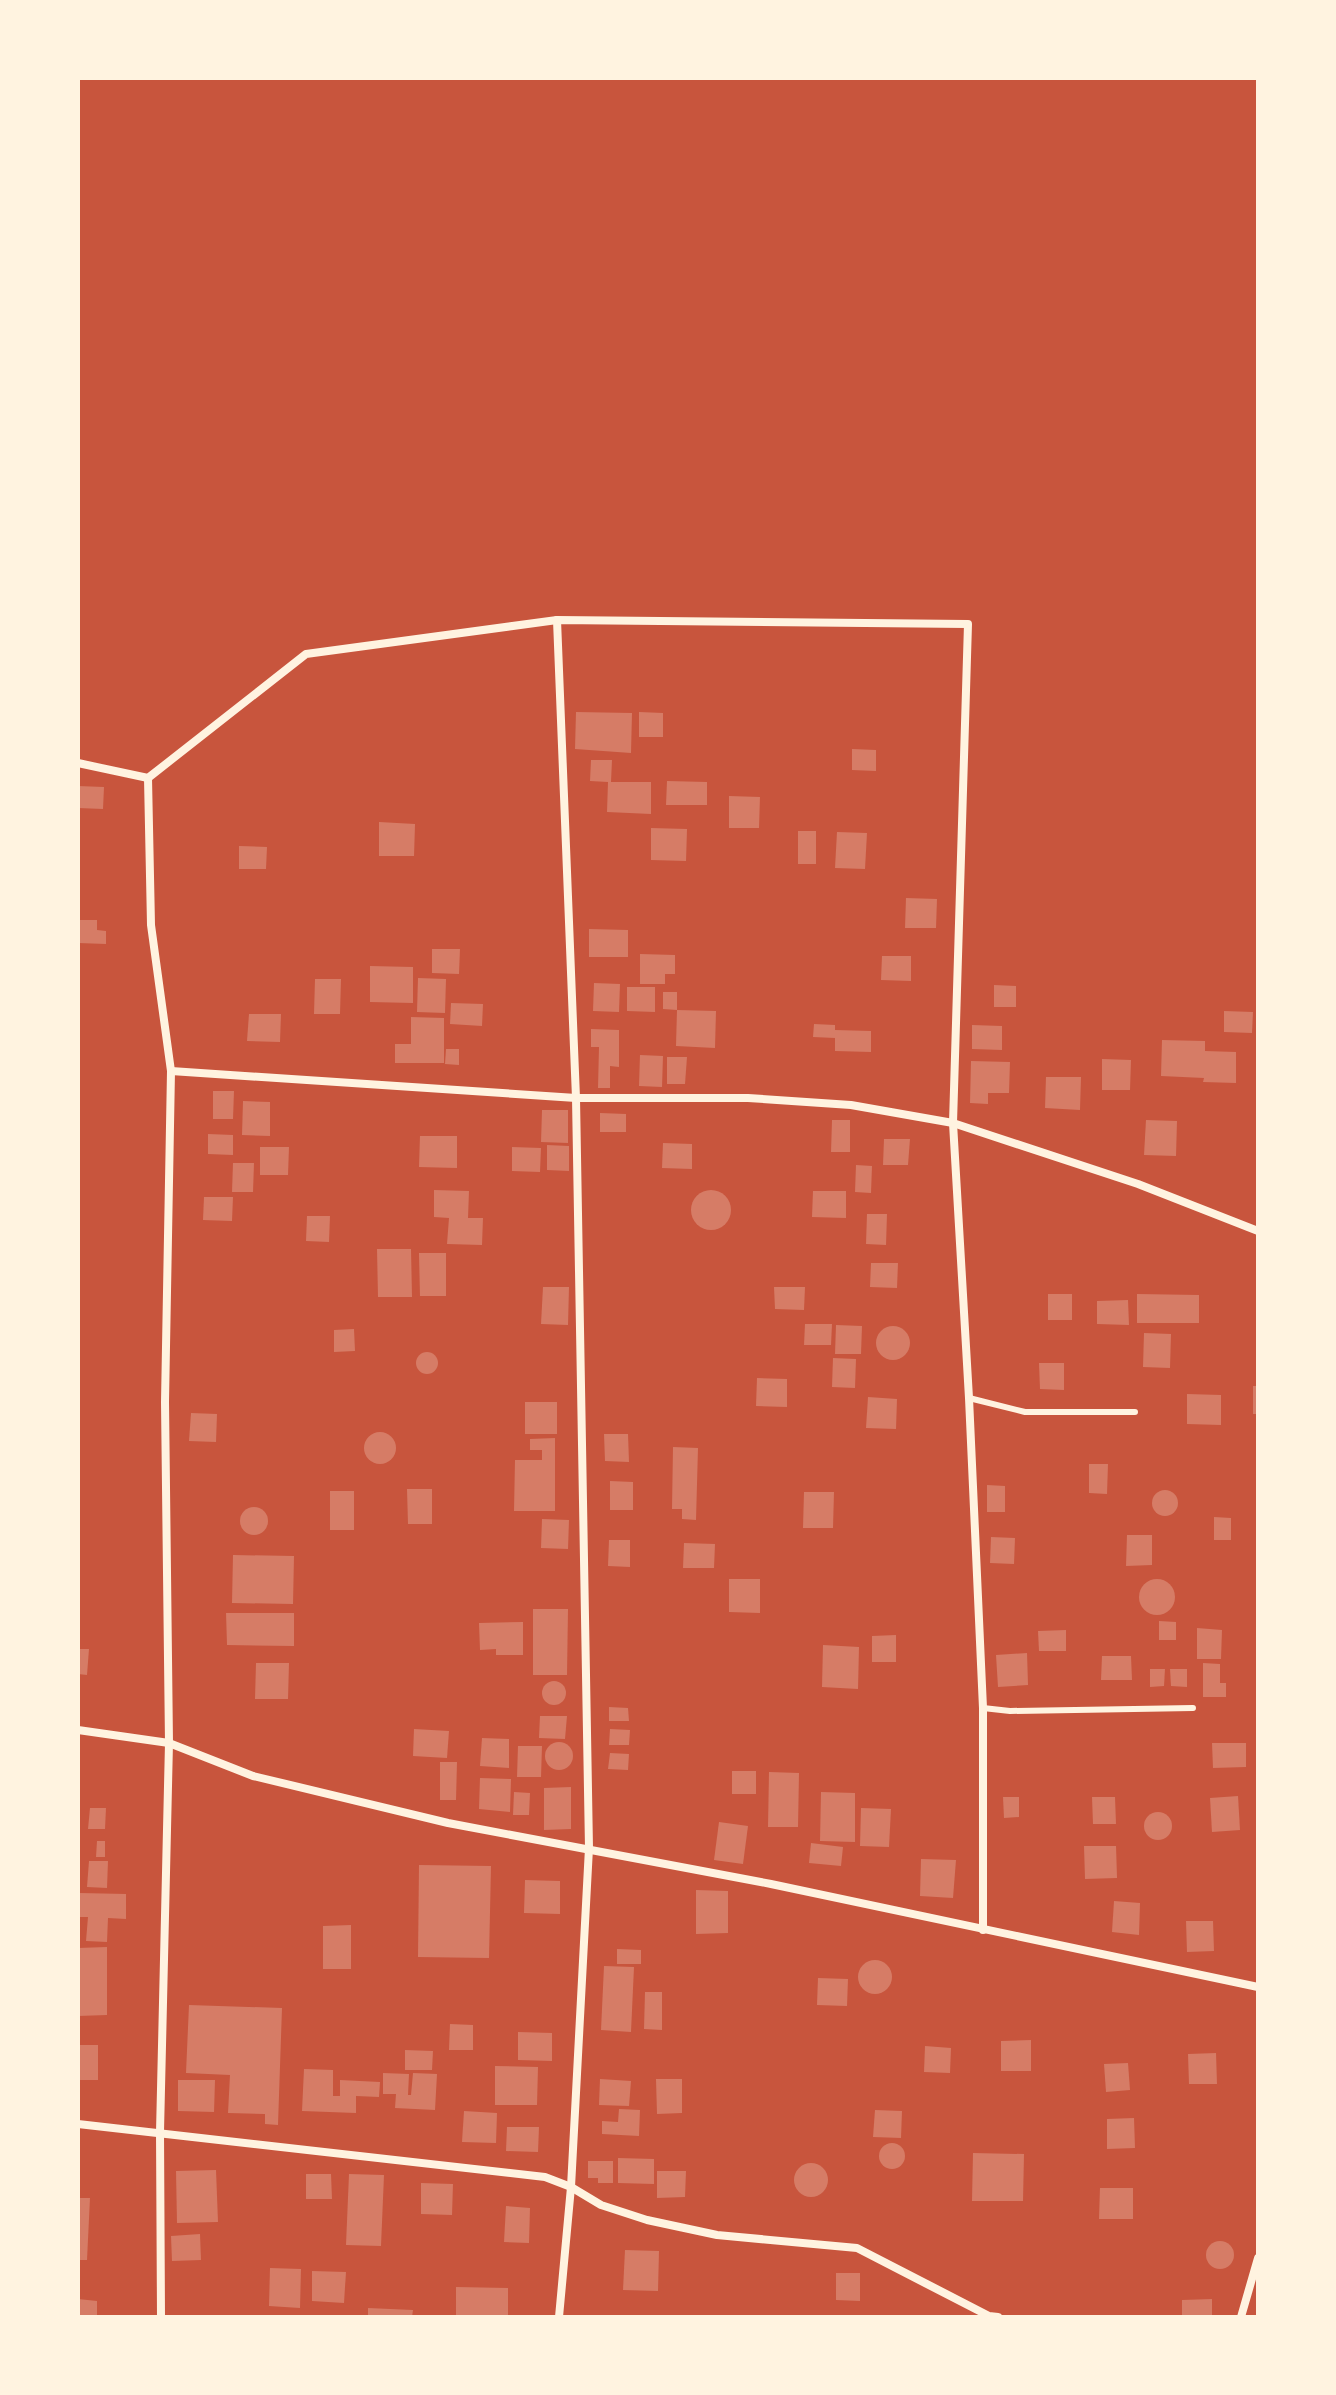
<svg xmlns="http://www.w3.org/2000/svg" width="1336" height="2395" font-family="'Asap Condensed',sans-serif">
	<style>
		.building { fill: #d67c66 }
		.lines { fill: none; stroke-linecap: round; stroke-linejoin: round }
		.service { stroke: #fff3e0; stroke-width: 6 }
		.minor { stroke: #fff3e0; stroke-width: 8 }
	</style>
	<rect width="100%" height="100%" fill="#c8553d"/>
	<!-- building -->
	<g class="building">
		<path d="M576 712 632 713 631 753 575 749Z"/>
		<path d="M639 712 663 713V737H639Z"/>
		<path d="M852 749 876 750V771L852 770Z"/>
		<path d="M591 760H612L611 782H651V814L607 812 608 782 590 781Z"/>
		<path d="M667 781 707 782V805H666Z"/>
		<path d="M78 786 104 787 103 809 78 808Z"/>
		<path d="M729 796 760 797 759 828H729Z"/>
		<path d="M379 822 415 824 414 856H379Z"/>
		<path d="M651 828 687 829 686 861 651 860Z"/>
		<rect x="798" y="831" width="18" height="33"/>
		<path d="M837 832 867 833 865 869 835 868Z"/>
		<path d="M239 846 267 847 266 869H239Z"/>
		<path d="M906 898 937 899 936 928H905Z"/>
		<path d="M78 920H97V930L106 931V944L78 943Z"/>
		<path d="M589 929 628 930V957H589Z"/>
		<path d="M432 949H460L459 974 432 973Z"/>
		<path d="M640 954 675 955V974H665V984H640Z"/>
		<path d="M882 956H911V981L881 980Z"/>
		<path d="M370 966 413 967V1003L370 1002Z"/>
		<path d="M418 978 446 979 445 1013 417 1012Z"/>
		<path d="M315 979H341L340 1014H314Z"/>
		<path d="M594 983 620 984 619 1012 593 1011Z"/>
		<path d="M994 985 1016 986V1007H994Z"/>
		<path d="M627 987H655V1012L627 1011Z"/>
		<path d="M663 992H677V1010L663 1009Z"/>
		<path d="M451 1003 483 1004 482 1026 450 1024Z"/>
		<path d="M677 1010 716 1011 715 1048 676 1046Z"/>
		<path d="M1224 1011 1253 1012 1252 1033 1224 1032Z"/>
		<path d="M249 1014H281L280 1042 247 1041Z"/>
		<path d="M411 1017 444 1018V1063H395V1044H411Z"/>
		<path d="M814 1024 835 1025V1030L871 1031V1052L835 1051V1038L813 1037Z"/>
		<path d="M972 1025 1002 1026V1050L972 1049Z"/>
		<path d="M591 1029 619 1030V1067L610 1066V1088H598L599 1047H591Z"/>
		<path d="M1162 1040 1205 1041V1051L1236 1052V1083L1203 1082 1204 1078 1161 1076Z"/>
		<path d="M446 1049H459V1065L445 1064Z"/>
		<path d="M640 1055 663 1056 662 1087 639 1086Z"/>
		<path d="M667 1057H687L685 1084H667Z"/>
		<path d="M1102 1059 1131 1060 1130 1090H1102Z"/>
		<path d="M971 1061 1010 1062 1009 1093H988V1104L970 1103Z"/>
		<path d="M1046 1077H1081L1080 1110 1045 1108Z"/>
		<path d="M213 1091H234L233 1119H213Z"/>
		<path d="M243 1101 270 1102V1136L242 1135Z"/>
		<path d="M542 1110H568V1143L541 1142Z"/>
		<path d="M600 1113 626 1114V1132H600Z"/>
		<path d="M832 1120H850V1152H831Z"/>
		<path d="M1146 1120 1177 1121 1176 1156 1144 1155Z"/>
		<path d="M208 1134 233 1135V1155L208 1154Z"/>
		<path d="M420 1136H457V1168L419 1167Z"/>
		<path d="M884 1139H910L908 1165H883Z"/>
		<path d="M663 1143 692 1144V1169L662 1168Z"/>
		<path d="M547 1145 569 1146V1171L547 1170Z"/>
		<path d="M260 1147H289L288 1175H260Z"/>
		<path d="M512 1147 541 1148 540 1172 512 1171Z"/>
		<path d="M233 1163H254L253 1192H232Z"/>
		<path d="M856 1165 872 1166 871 1193 855 1192Z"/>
		<path d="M434 1190 469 1191 468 1218H483L482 1245 447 1244 449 1218 434 1217Z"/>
		<circle cx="711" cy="1210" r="20"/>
		<path d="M813 1191H846V1218L812 1217Z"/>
		<path d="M204 1197H233L232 1221 203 1220Z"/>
		<path d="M867 1214H887L886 1245 866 1244Z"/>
		<path d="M307 1216H330L329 1242 306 1241Z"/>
		<path d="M377 1249H411L412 1297H378Z"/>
		<path d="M419 1253H446V1296H420Z"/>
		<path d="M871 1263H898L897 1288 870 1287Z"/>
		<path d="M543 1287H569L568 1325 541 1324Z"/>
		<path d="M774 1287H805L804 1310 775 1309Z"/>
		<rect x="1048" y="1294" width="24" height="26"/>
		<path d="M1137 1294 1199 1295V1323H1137Z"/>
		<path d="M1128 1300 1129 1325 1097 1324V1301Z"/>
		<path d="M805 1324H832L831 1345H804Z"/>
		<path d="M836 1325 862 1326 861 1354H835Z"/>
		<circle cx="893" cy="1343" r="17"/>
		<path d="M354 1329 355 1351 334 1352V1330Z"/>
		<path d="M1144 1333 1171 1334 1170 1368 1143 1367Z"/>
		<circle cx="427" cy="1363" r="11"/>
		<path d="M833 1358 856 1359 855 1388 832 1387Z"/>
		<path d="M1039 1363H1064V1390L1040 1389Z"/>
		<path d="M757 1378 787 1379V1407L756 1406Z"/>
		<rect x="1253" y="1386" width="5" height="28"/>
		<path d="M1187 1394 1221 1395V1425L1187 1424Z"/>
		<path d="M868 1397 897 1399 896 1429 866 1428Z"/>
		<rect x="525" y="1402" width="32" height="32"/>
		<path d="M191 1413 217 1414 216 1442 189 1441Z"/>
		<circle cx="380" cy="1448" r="16"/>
		<path d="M604 1434H628L629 1462 605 1461Z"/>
		<path d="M555 1438V1511H514L515 1460H542V1450H530V1439Z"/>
		<path d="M673 1447 698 1448 696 1520 682 1519V1509H672Z"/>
		<path d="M1089 1464H1108L1107 1494 1089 1493Z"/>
		<path d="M610 1481 633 1482V1510H610Z"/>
		<path d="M987 1485 1005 1486V1512H987Z"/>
		<path d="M407 1489H432V1524H408Z"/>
		<circle cx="1165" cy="1503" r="13"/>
		<rect x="330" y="1491" width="24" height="39"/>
		<path d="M804 1492H834L833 1528H803Z"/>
		<circle cx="254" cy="1521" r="14"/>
		<path d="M1214 1517 1231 1518V1540H1214Z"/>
		<path d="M542 1519 569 1520 568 1549 541 1548Z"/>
		<path d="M1127 1535H1152V1565L1126 1566Z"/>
		<path d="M991 1537 1015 1538 1014 1564 990 1563Z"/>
		<path d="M609 1540H630V1567L608 1566Z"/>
		<path d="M684 1543 715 1544 714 1568H683Z"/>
		<path d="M233 1555 294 1556 293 1604 232 1603Z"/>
		<circle cx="1157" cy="1597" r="18"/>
		<path d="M729 1579H760V1613L729 1612Z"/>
		<path d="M533 1609H568L567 1675H533Z"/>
		<path d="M226 1613H294V1646L227 1645Z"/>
		<path d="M1159 1621 1176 1622V1640H1159Z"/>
		<path d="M523 1622V1655H496V1649L480 1650 479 1623Z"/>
		<path d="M1197 1628 1222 1630 1221 1659H1197Z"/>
		<path d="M1066 1630V1651H1039L1038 1631Z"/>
		<path d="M896 1635V1662H872V1636Z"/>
		<path d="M823 1645 859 1647 858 1689 822 1687Z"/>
		<path d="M78 1649H89L87 1675 78 1674Z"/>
		<path d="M1027 1653 1028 1685 998 1687 996 1655Z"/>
		<path d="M1102 1656H1131L1132 1680H1101Z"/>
		<path d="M256 1663H289L288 1699H255Z"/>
		<path d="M1203 1663 1220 1664V1683H1226V1697H1203Z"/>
		<path d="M1150 1669H1165L1164 1686 1150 1687Z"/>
		<path d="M1170 1669H1187V1687L1171 1686Z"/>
		<circle cx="554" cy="1693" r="12"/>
		<path d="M609 1707 628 1708 629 1721H609Z"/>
		<path d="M540 1716H567L565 1739 539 1738Z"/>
		<path d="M414 1729 449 1731 447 1758 413 1756Z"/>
		<path d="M610 1729 630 1730 629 1745H609Z"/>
		<path d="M482 1738 509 1739V1768L480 1766Z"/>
		<circle cx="559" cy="1756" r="14"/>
		<path d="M1212 1743H1246V1767L1213 1768Z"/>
		<path d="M518 1746H542L541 1777H517Z"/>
		<path d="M610 1753 629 1754 628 1770 608 1769Z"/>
		<path d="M440 1762H457L456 1800H440Z"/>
		<rect x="732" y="1771" width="24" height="23"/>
		<path d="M769 1772 799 1773 798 1827H768Z"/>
		<path d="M480 1778 511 1779 510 1812 479 1809Z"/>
		<path d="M571 1787V1829L544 1830V1788Z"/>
		<path d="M514 1792 530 1793 529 1815H513Z"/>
		<path d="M821 1792 855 1793V1842L820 1841Z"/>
		<path d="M1238 1796 1240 1830 1212 1832 1210 1798Z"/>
		<path d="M1003 1797H1019V1817L1004 1818Z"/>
		<path d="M1092 1797H1115L1116 1824H1093Z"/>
		<path d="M90 1808H106L105 1829H88Z"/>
		<path d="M861 1808 891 1809 889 1847 860 1846Z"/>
		<circle cx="1158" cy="1826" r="14"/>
		<path d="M719 1822 748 1826 743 1864 714 1860Z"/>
		<path d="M97 1841H105V1857H96Z"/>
		<path d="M811 1843 843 1847 841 1866 809 1863Z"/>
		<path d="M1084 1846H1116L1117 1878 1085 1879Z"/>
		<path d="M921 1859 956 1860 953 1898 920 1896Z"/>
		<path d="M89 1861H108L107 1888 87 1887Z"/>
		<path d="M419 1865 491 1866 489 1958 418 1957Z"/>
		<path d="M525 1880 560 1881V1914L524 1913Z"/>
		<path d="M696 1890 728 1891V1933L696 1934Z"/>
		<path d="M80 1893 126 1894V1919L108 1918 107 1942 86 1941 88 1917H80Z"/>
		<path d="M1114 1901 1140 1903 1139 1935 1112 1932Z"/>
		<path d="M1186 1921H1213L1214 1951 1187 1952Z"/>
		<path d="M351 1925V1969H323V1926Z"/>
		<path d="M107 1947V2015L78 2016V1948Z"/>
		<path d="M617 1949 641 1950V1964H617Z"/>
		<circle cx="875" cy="1977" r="17"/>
		<path d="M604 1966 634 1967 631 2032 601 2030Z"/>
		<path d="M818 1978 848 1979 847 2006 817 2005Z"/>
		<path d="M645 1992H662V2030L644 2029Z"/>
		<path d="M189 2005 282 2008 278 2125 265 2124V2114L228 2113 230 2075 186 2073Z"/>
		<path d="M450 2024 473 2025V2050H449Z"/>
		<path d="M518 2032 552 2033V2061L518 2060Z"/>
		<path d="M1031 2040V2071H1001V2041Z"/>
		<rect x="79" y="2045" width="19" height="35"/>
		<path d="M925 2046 951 2048 950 2073 924 2072Z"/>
		<path d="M405 2050 433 2051 432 2070H405Z"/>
		<path d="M1216 2053 1217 2084H1189L1188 2054Z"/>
		<path d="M1128 2063 1130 2090 1106 2092 1104 2064Z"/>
		<path d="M495 2066 538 2067 537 2105H495Z"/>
		<path d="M304 2069 333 2070V2096H340V2080L380 2082 379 2097 356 2096V2113L302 2111Z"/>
		<path d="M383 2073 409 2074 408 2095H411L413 2073 437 2074 435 2110 395 2108 396 2094H383Z"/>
		<path d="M600 2079 631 2081 629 2106 599 2105Z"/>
		<path d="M656 2079H682V2113L657 2114Z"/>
		<path d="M178 2080H215L214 2112 178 2111Z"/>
		<path d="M619 2109 640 2110 639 2136 602 2134V2121L618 2122Z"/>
		<path d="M875 2110 902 2111 901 2138 873 2137Z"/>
		<path d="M464 2111 497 2113 496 2143 462 2142Z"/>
		<path d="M1134 2118 1135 2148 1107 2149V2119Z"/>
		<path d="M507 2127H539L538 2152 506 2151Z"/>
		<circle cx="892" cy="2156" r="13"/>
		<path d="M973 2153 1024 2154 1023 2201H972Z"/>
		<path d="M618 2158 654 2159V2184L618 2183Z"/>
		<path d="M588 2161H613V2183H598V2178H588Z"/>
		<circle cx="811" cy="2180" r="17"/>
		<path d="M216 2170 218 2222 177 2223 176 2171Z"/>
		<path d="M657 2171H686L685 2197 657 2198Z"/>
		<path d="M306 2174H331L332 2199H306Z"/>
		<path d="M349 2174 384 2175 381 2246 346 2245Z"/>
		<path d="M421 2183 453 2184 452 2215 421 2214Z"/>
		<path d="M1100 2188H1133V2219H1099Z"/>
		<path d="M78 2198H90L87 2260H78Z"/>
		<path d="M506 2206 530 2208 529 2243 504 2242Z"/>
		<path d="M200 2234 201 2260 172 2261 171 2236Z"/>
		<circle cx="1220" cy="2255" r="14"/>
		<path d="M625 2250 659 2251 658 2291 623 2290Z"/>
		<path d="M270 2268 301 2269 300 2308 269 2306Z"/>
		<path d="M312 2271 346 2272 344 2303 312 2301Z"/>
		<path d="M836 2273H860V2301L836 2300Z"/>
		<path d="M456 2287 508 2288V2317H456Z"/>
		<path d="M78 2299 97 2301V2315H78Z"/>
		<path d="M1212 2299V2317H1182V2300Z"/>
		<path d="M368 2308 413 2310 412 2317H368Z"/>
	</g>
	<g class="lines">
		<!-- service -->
		<g class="service">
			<path d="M969 1398 1025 1412H1135"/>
			<path d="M983 1708 1010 1711 1193 1708"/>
		</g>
		<!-- minor -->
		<g class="minor">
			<path d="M557 620 576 1098 589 1848 571 2187 559 2317"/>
			<path d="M78 763 148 778 306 654 557 620 968 624 953 1123 969 1398 983 1708V1930"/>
			<path d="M148 778 151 925 171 1071 165 1402 169 1743 160 2132 161 2317"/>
			<path d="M171 1071 576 1098H748L851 1105 953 1123 1138 1184 1258 1231"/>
			<path d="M78 1730 169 1743 253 1776 448 1823 771 1884 1258 1987"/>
			<path d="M78 2124 545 2177 571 2187 601 2205 647 2220 717 2235 857 2248 989 2316 998 2317"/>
			<path d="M1241 2317 1258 2258"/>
		</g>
	</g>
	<!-- border -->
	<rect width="1336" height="2395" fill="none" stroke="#fff3e0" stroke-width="160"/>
</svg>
